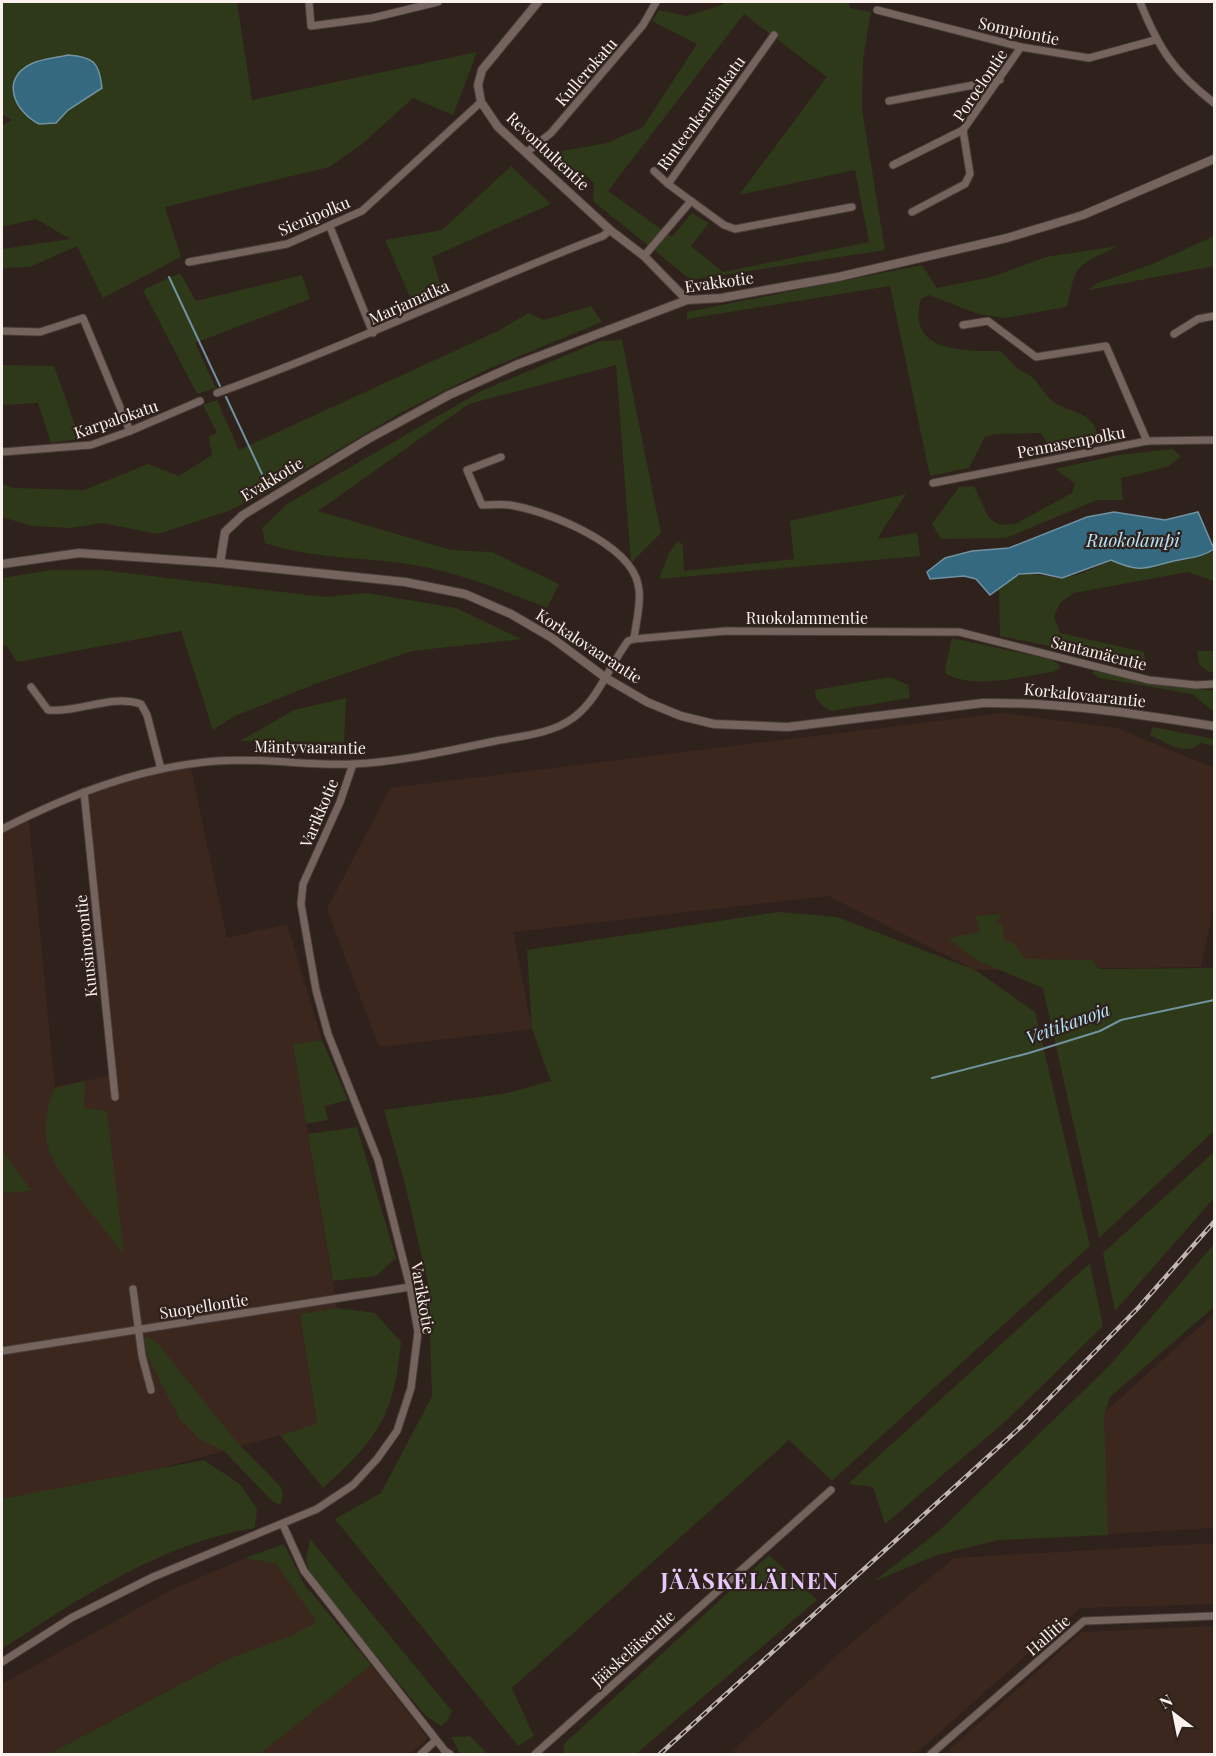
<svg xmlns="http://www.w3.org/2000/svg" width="1216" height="1756" font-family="'Playfair Display',serif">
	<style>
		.built { fill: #3c271f }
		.green { fill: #2e3919; fill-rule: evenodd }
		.water { fill: #356980; stroke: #7092a1; stroke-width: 1.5 }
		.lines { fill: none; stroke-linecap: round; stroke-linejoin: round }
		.stream { stroke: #7092a1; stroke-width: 2 }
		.minor-casing { stroke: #483d39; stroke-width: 9 }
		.tertiary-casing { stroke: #483d39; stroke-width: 10 }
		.minor { stroke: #75645e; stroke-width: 7 }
		.tertiary { stroke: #75645e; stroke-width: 8 }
		.rail-casing { stroke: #c1b6b2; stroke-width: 4.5 }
		.rail { stroke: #2f211b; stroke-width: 2; stroke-dasharray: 7; stroke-linecap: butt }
		.labels { text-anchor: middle; stroke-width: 4.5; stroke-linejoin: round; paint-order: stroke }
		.street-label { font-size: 16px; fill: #fbf1ed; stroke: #2f211b }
		.water-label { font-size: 18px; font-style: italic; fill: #b5e4fb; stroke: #2f211b }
		.district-label { font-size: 22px; font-weight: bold; letter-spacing: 1.5px; fill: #e7c8fd; stroke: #2f211b }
	</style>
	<rect width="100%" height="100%" fill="#2f211b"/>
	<!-- built -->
	<g class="built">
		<path d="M1003 713 1117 728 1214 768V907L1201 967 975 970 828 896 513 932 532 1029 379 1047 327 909 390 788Z"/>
		<path d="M189 759 227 938 287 924 322 1040 293 1044 337 1308 300 1315 317 1425 26 1506 2 1509V824L28 811 55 1087 113 1075 86 786Z"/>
		<path d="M1214 1314V1528L999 1540 947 1553Z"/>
		<path d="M1214 1543V1604L1080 1608 915 1754H729L844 1649 954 1558Z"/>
		<path d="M245 1558 276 1564 318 1622 288 1637 230 1658 49 1754H2V1684L171 1590Z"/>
		<path d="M1214 1626V1754H944L1082 1632Z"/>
		<path d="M371 1665 428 1738 410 1754H260Z"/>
	</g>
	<!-- green -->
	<g class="green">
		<path d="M2 2H237L252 100 477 52 453 115 413 98 361 145 329 167 165 207 181 257 103 298 77 246 30 267 2 268V249L70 239 36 219 2 227V126L12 120 2 114ZM30 64 102 88 68 110 56 123Z"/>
		<path d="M725 2H849L850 8 871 12 863 59 862 109 885 250 691 280 593 201 594 183 585 175 571 181 540 155 607 143 643 127 697 44 652 21 659 10 686 16 722 5ZM744 14 827 77 739 195 855 170 869 242 723 272 691 246 709 223 692 213 672 237 608 191Z"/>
		<path d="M511 166 551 204 432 257 443 293 413 304 385 240 442 230Z"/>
		<path d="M1214 236V266L1088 290 1098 283 1155 263Z"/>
		<path d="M1118 246C1106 253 1080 261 1075 275 1070 286 1072 294 1066 307L1005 318 978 314 929 295 921 299C906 352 963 351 999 351 1009 356 1011 365 1020 370 1026 374 1030 374 1035 380 1041 387 1046 396 1053 402 1070 413 1091 411 1097 433 1089 450 1067 450 1050 449L1041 433 994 434 985 437 969 468 930 476 890 286 687 319V312L922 265 937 288 991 277 1046 257Z"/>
		<path d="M180 273 196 301 302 275 310 299 195 343 216 388 197 394 143 290Z"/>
		<path d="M591 306 602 322 488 369 402 412 266 493 228 511 158 534 102 523 70 528 32 526 2 517V478L4 484 13 488 84 490 148 464 179 476 212 455 209 437 217 433 203 405 217 400 239 450 498 331 528 313 544 320Z"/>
		<path d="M622 340 661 533 631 563 616 365 469 404 318 511 451 550 492 552 559 584 547 608C509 593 470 577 429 568 375 556 318 561 265 543L262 528 287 504 481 391 600 341Z"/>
		<path d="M2 365 54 366 80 439 51 443 38 403 2 405Z"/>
		<path d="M1173 449 1181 457 1167 467 1121 478 1123 500H1097L1006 538 941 539 932 524 959 487 974 486 989 518 1000 525 1015 524 1072 493 1075 484 1055 469 1118 455Z"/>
		<path d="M906 494 877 539 917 533 920 556 659 579 669 553 678 541 683 545 684 571 794 559 790 521Z"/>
		<path d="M1214 549V581L1188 572 1074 593 1060 603 1054 616 1060 633 1144 652 1146 666 1000 636 999 590C1021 565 1034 577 1061 577 1077 578 1097 566 1111 560 1143 575 1148 566 1179 560 1193 557 1202 557 1214 549Z"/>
		<path d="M51 570H102L324 597 366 593 456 608 521 639 412 651 315 684 235 716 213 730 181 631 17 662 6 645 2 646V578Z"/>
		<path d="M952 638 1050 659 1059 664 1060 668 1053 672C1020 676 976 690 946 674L945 669Z"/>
		<path d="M1197 651H1214V672H1209L1199 665Z"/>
		<path d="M1095 671 1165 685 1214 691V712L1192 694 1100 678 1092 673Z"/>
		<path d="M890 677 908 685 910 698 832 711C823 707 814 700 815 690Z"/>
		<path d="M346 698 344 742 240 741 294 710Z"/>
		<path d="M1153 727 1214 739V746L1201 743C1185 757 1167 743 1150 735Z"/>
		<path d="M779 912 837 917 975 970 1035 1012 1090 1246 832 1481 789 1440 512 1688 534 1736 518 1746 335 1519 381 1493 432 1396 428 1284 406 1188 384 1110 508 1093 551 1081 532 1029 527 950Z"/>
		<path d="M1002 914 996 922 1003 926V940L1013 943 1026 959 1092 960 1099 969 1214 968V1131L1099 1238 1043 988 976 960 948 938 980 932 976 916Z"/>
		<path d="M322 1040 348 1100 325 1106 328 1120 306 1124 293 1044Z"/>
		<path d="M85 1081 84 1108 107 1111 124 1254C107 1231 54 1172 48 1147 43 1128 47 1105 55 1088Z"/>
		<path d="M357 1127 396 1258 376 1276 333 1281 308 1134Z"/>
		<path d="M2 1151 32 1191 2 1193Z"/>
		<path d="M1214 1152V1198L1115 1311 1103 1253Z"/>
		<path d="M1214 1244V1307L1110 1397 1104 1416 1108 1535 999 1540 937 1555 873 1582 939 1531 1111 1364Z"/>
		<path d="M1090 1263 1103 1326 1007 1420 885 1524 873 1487 848 1484Z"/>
		<path d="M337 1308 375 1313 401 1342C394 1416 378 1439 323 1488L280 1435 317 1424 300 1314Z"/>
		<path d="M146 1337 155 1340 235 1440 281 1487 283 1496 280 1505 272 1501 224 1451 201 1440 179 1418 147 1355 144 1346Z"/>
		<path d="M204 1460 240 1484 257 1509 255 1528C161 1543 80 1598 2 1649V1499Z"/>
		<path d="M310 1539 452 1711 448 1720 441 1726 426 1716 311 1578 306 1560Z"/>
		<path d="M284 1544 304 1584 371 1665 260 1754H49L230 1658 288 1637 317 1622 276 1564 245 1558Z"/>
		<path d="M769 1555 817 1600 636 1754H564V1744Z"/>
		<path d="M470 1736 488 1754H460L452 1737Z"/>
	</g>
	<!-- water -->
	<g class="water">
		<path d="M68 55C94 57 99 62 102 88L68 110 56 123 39 124C14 111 0 79 31 64 41 59 56 58 68 55Z"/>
		<path d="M1114 512 1165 520 1198 512 1214 549C1202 557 1193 557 1179 560 1147 566 1144 575 1111 560L1062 578 1039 573 1019 574 990 595 976 579 964 576 930 579 927 572 945 558 972 551 1009 548 1087 517Z"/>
	</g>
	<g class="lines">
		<!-- stream -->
		<g class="stream">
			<path d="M169 277 220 386"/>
			<path d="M226 397 262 474"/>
			<path d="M932 1078 1029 1053 1100 1031 1121 1020 1214 1000"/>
		</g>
		<defs>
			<g id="minor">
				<path d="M309 2 311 26 372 18 438 2"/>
				<path d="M1140 2C1159 49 1173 71 1214 103"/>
				<path d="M877 10 1021 47 1089 58 1155 40"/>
				<path d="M889 101 1000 80"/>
				<path d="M527 152 551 133 643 25 656 2"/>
				<path d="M893 165 963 130"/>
				<path d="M654 171 668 184"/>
				<path d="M691 201 724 225 735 229 852 207"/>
				<path d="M912 212 965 184 970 174 963 130 1021 47"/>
				<path d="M330 227 373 333"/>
				<path d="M644 256 691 201 668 184 774 35"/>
				<path d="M189 262 287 244 362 211 481 102"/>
				<path d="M963 325 988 321 1036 357 1106 346 1147 441"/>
				<path d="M2 331 40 332 83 318 130 431"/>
				<path d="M1174 334 1198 319 1214 316"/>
				<path d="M217 393C348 346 473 286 603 236L610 230"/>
				<path d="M2 452 91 445 130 431 200 401"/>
				<path d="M933 483 1147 441 1214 440"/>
				<path d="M634 639 726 631 959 632 1149 680 1196 685 1214 684"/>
				<path d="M31 687 48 710C79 713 111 694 141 704L147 715 161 769"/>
				<path d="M84 792 115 1097"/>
				<path d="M2 829C69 795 140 767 216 761 262 757 307 766 352 764 402 762 451 750 500 740 523 736 553 733 573 718 598 700 609 666 628 641L634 639C636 622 642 600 638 584 629 543 547 511 510 505 501 504 491 505 482 505L467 470 501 457"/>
				<path d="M133 1289 142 1356 151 1390"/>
				<path d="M2 1351 410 1287"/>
				<path d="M283 1525 304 1571 445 1751 450 1754"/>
				<path d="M2 1662 71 1618 153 1577 317 1509 353 1485 377 1459 397 1431 411 1388 418 1332 410 1287 378 1160 328 1034 316 990 301 904 303 884 340 802 353 764"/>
				<path d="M421 1754 436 1740"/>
				<path d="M535 1754 831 1490"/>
				<path d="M931 1754 1084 1621 1214 1616"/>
			</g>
			<g id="tertiary">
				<path d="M538 2 482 70 478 85 481 102 498 127 610 230 644 256 687 300"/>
				<path d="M220 563 225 532 243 515 368 439 449 395 516 365 687 300 721 298 838 277 1007 238 1083 215 1214 159"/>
				<path d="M2 564 79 553 220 563 405 582 465 594 511 614 552 638 606 678 647 702 681 716 714 724 788 727 983 703C1061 702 1137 714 1214 726"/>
			</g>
		</defs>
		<!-- minor casing -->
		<use href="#minor" class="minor-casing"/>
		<!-- tertiary casing -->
		<use href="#tertiary" class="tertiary-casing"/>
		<!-- minor -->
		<use href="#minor" class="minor"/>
		<!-- tertiary -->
		<use href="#tertiary" class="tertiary"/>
		<defs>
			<path id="rail" d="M660 1754 1024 1424 1139 1307 1214 1222"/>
		</defs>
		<!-- rail casing -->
		<use href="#rail" class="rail-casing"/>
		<!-- rail -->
		<use href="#rail" class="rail"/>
	</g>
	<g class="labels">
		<!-- street labels -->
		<g class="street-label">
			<text transform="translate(1019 31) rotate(12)" y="6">Sompiontie</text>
			<text transform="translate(586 72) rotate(-49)" y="6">Kullerokatu</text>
			<text transform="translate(980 85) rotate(-56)" y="6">Poroelontie</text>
			<text transform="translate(701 113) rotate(-54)" y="6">Rinteenkentänkatu</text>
			<text transform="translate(548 151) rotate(43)" y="6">Revontultentie</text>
			<text transform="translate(314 216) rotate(-23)" y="6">Sienipolku</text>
			<text transform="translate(719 282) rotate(-8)" y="6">Evakkotie</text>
			<text transform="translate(409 302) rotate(-24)" y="6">Marjamatka</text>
			<text transform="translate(116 419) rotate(-19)" y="6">Karpalokatu</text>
			<text transform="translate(1071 442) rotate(-11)" y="6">Pennasenpolku</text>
			<text transform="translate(272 479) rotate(-31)" y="6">Evakkotie</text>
			<text x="807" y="624">Ruokolammentie</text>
			<text transform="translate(589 646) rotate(33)" y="6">Korkalovaarantie</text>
			<text transform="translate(1099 653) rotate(14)" y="6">Santamäentie</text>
			<text transform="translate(1085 695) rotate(6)" y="6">Korkalovaarantie</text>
			<text transform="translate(310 747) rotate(1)" y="6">Mäntyvaarantie</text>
			<text transform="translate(319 813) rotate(-67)" y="6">Varikkotie</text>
			<text transform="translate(86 946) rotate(-96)" y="6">Kuusinorontie</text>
			<text transform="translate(423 1298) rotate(80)" y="6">Varikkotie</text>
			<text transform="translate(204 1306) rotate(-9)" y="6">Suopellontie</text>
			<text transform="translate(1048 1635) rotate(-41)" y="6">Hallitie</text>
			<text transform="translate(633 1648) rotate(-42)" y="6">Jääskeläisentie</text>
		</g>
		<!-- water labels -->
		<g class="water-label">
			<text x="1133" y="547">Ruokolampi</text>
			<text transform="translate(1068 1024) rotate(-20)" y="6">Veitikanoja</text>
		</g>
		<!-- district labels -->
		<g class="district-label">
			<text x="750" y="1589">JÄÄSKELÄINEN</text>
		</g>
	</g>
	<!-- border -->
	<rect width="1216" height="1756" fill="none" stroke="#fbf1ed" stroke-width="6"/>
	<!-- north arrow -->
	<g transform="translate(1174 1714) rotate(328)" stroke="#2f211b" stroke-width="4.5" paint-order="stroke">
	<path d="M0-4.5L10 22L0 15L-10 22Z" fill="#fbf1ed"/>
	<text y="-9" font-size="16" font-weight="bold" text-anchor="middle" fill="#fbf1ed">N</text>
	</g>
</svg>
